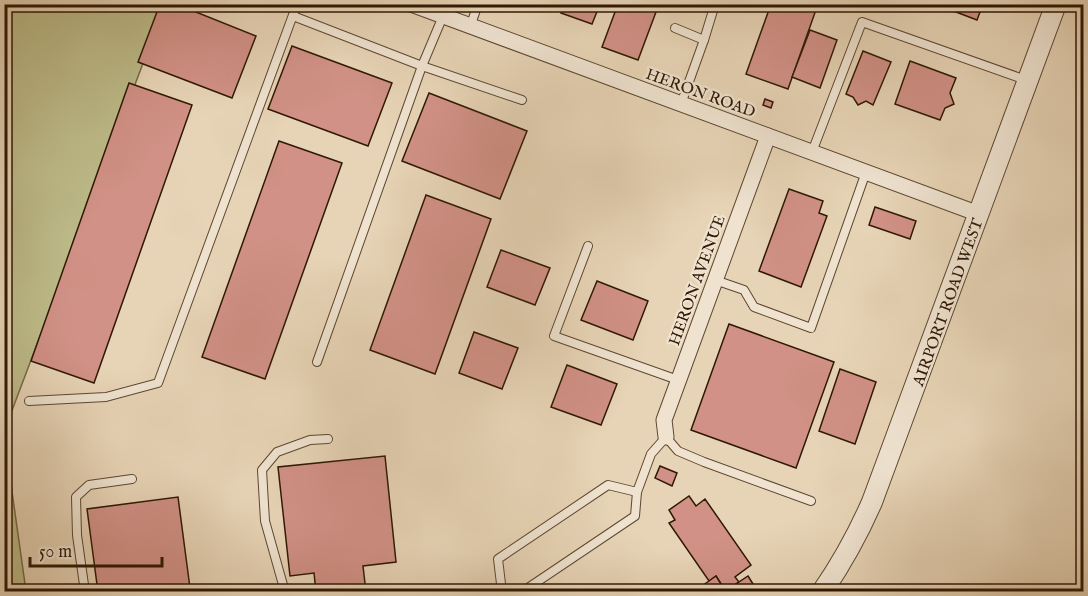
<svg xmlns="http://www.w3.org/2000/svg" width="1088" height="596" font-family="'IM FELL English',serif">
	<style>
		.green { fill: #bdbb89; stroke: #766a47; stroke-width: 1.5 }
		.building { fill: #d19186; stroke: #2f1805; stroke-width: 1.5 }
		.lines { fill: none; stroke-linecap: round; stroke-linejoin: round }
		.service-casing { stroke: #5d4731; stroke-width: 10 }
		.minor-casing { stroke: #5d4731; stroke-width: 17 }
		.tertiary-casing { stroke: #5d4731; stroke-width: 22 }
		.service { stroke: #efe3d0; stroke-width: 8 }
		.minor { stroke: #efe3d0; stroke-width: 15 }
		.tertiary { stroke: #efe3d0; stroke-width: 20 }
		.labels { text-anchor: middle; stroke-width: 4.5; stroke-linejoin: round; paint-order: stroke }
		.street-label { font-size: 16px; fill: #2f1805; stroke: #efe3d0 }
	</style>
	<rect width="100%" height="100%" fill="#e7d4b6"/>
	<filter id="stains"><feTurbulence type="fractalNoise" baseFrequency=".00333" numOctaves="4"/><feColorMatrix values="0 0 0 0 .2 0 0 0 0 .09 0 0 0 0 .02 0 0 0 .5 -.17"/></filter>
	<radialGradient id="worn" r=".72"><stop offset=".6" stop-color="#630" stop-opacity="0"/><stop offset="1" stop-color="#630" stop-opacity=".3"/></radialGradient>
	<!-- green -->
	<g class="green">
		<path d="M4 5H165L5 429H4Z"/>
		<path d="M4 442H5L26 591H5Z"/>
	</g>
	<!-- building -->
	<g class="building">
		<path d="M160 4H176L256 36 232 98 138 62Z"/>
		<path d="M565 4H600L592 24 561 13Z"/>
		<path d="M618 4H659L638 60 602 47Z"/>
		<path d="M771 4H818L788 89 746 74Z"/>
		<path d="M935 4H983L977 20Z"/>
		<path d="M810 30 837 40 820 88 792 77Z"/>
		<path d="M292 46 392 83 368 146 268 109Z"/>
		<path d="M863 51 891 62 873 105 866 101 858 105 853 97 846 94Z"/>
		<path d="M910 61 956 78 950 93 954 104 945 108 940 120 895 104Z"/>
		<path d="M129 83 192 105 94 383 31 361Z"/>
		<path d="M429 93 527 131 500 199 402 161Z"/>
		<path d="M765 99 773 102 771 108 763 105Z"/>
		<path d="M279 141 342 163 265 379 202 357Z"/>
		<path d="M789 189 823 201 819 213 827 216 801 287 759 271Z"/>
		<path d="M426 195 491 219 435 374 370 350Z"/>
		<path d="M875 207 916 221 910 239 869 225Z"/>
		<path d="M501 250 550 268 535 305 487 287Z"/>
		<path d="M597 281 648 301 633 340 581 320Z"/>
		<path d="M729 324 834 362 796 468 691 430Z"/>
		<path d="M474 332 518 348 502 389 459 373Z"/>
		<path d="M567 365 617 384 601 425 551 407Z"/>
		<path d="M840 369 876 382 855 444 819 431Z"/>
		<path d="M385 456 396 562 363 566 366 592H316L314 573 290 576 278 467Z"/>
		<path d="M660 466 677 473 672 486 655 478Z"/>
		<path d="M689 496 696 506 705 499 751 565 735 577 739 582 730 588 733 592H726L716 576 709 581 669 523 675 520 669 510Z"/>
		<path d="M178 497 190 588 161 592H98L87 509Z"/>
		<path d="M716 576 726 592H693L709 581Z"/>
		<path d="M748 576 758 592H733L730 588Z"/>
	</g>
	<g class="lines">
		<defs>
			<g id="service">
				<path d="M293 16 422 66 522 100"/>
				<path d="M470 27 478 4"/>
				<path d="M675 28 704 40"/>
				<path d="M681 104 704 40 715 4"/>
				<path d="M812 152 862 22 1026 80"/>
				<path d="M588 246 554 336 678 380"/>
				<path d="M715 280 744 290 754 307 811 328 866 172"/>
				<path d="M317 362 422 66 443 16"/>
				<path d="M29 401 106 397 158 383 297 4"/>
				<path d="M85 592 77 535 76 497 89 485 132 479"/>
				<path d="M285 592 265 521 262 470 277 452 310 440 328 439"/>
				<path d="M502 592 498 559 608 485 637 492"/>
				<path d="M522 592 635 516 637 492 651 454 666 437 678 451 704 462 811 501"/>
			</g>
			<g id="minor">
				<path d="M411 4 979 214"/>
				<path d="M666 437 664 420 768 136"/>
			</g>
			<path id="tertiary" d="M822 592C842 563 858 534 872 502L1056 4"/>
		</defs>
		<!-- service casing -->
		<use href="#service" class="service-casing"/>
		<!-- minor casing -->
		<use href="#minor" class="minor-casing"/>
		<!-- tertiary casing -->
		<use href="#tertiary" class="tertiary-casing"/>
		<!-- service -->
		<use href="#service" class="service"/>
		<!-- minor -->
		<use href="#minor" class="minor"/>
		<!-- tertiary -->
		<use href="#tertiary" class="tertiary"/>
	</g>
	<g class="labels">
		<!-- street labels -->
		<g class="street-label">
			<text transform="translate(701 92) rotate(20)" y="6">HERON ROAD</text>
			<text transform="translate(696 280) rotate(-70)" y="6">HERON AVENUE</text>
			<text transform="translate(947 302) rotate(-70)" y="6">AIRPORT ROAD WEST</text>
		</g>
	</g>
	<!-- margin -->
	<rect width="1088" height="596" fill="none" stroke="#e7d4b6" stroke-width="24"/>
	<rect x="6" y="6" width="1076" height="584" fill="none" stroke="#2f1805" stroke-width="3"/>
	<rect x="12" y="12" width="1064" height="572" fill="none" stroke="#2f1805" stroke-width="1.5"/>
	<!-- scale -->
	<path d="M30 557v9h132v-9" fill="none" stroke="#2f1805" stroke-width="3"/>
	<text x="39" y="557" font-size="18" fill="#2f1805" stroke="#efe3d0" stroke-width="4.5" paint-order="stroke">50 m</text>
	<rect width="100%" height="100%" filter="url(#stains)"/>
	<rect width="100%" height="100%" fill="url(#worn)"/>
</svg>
